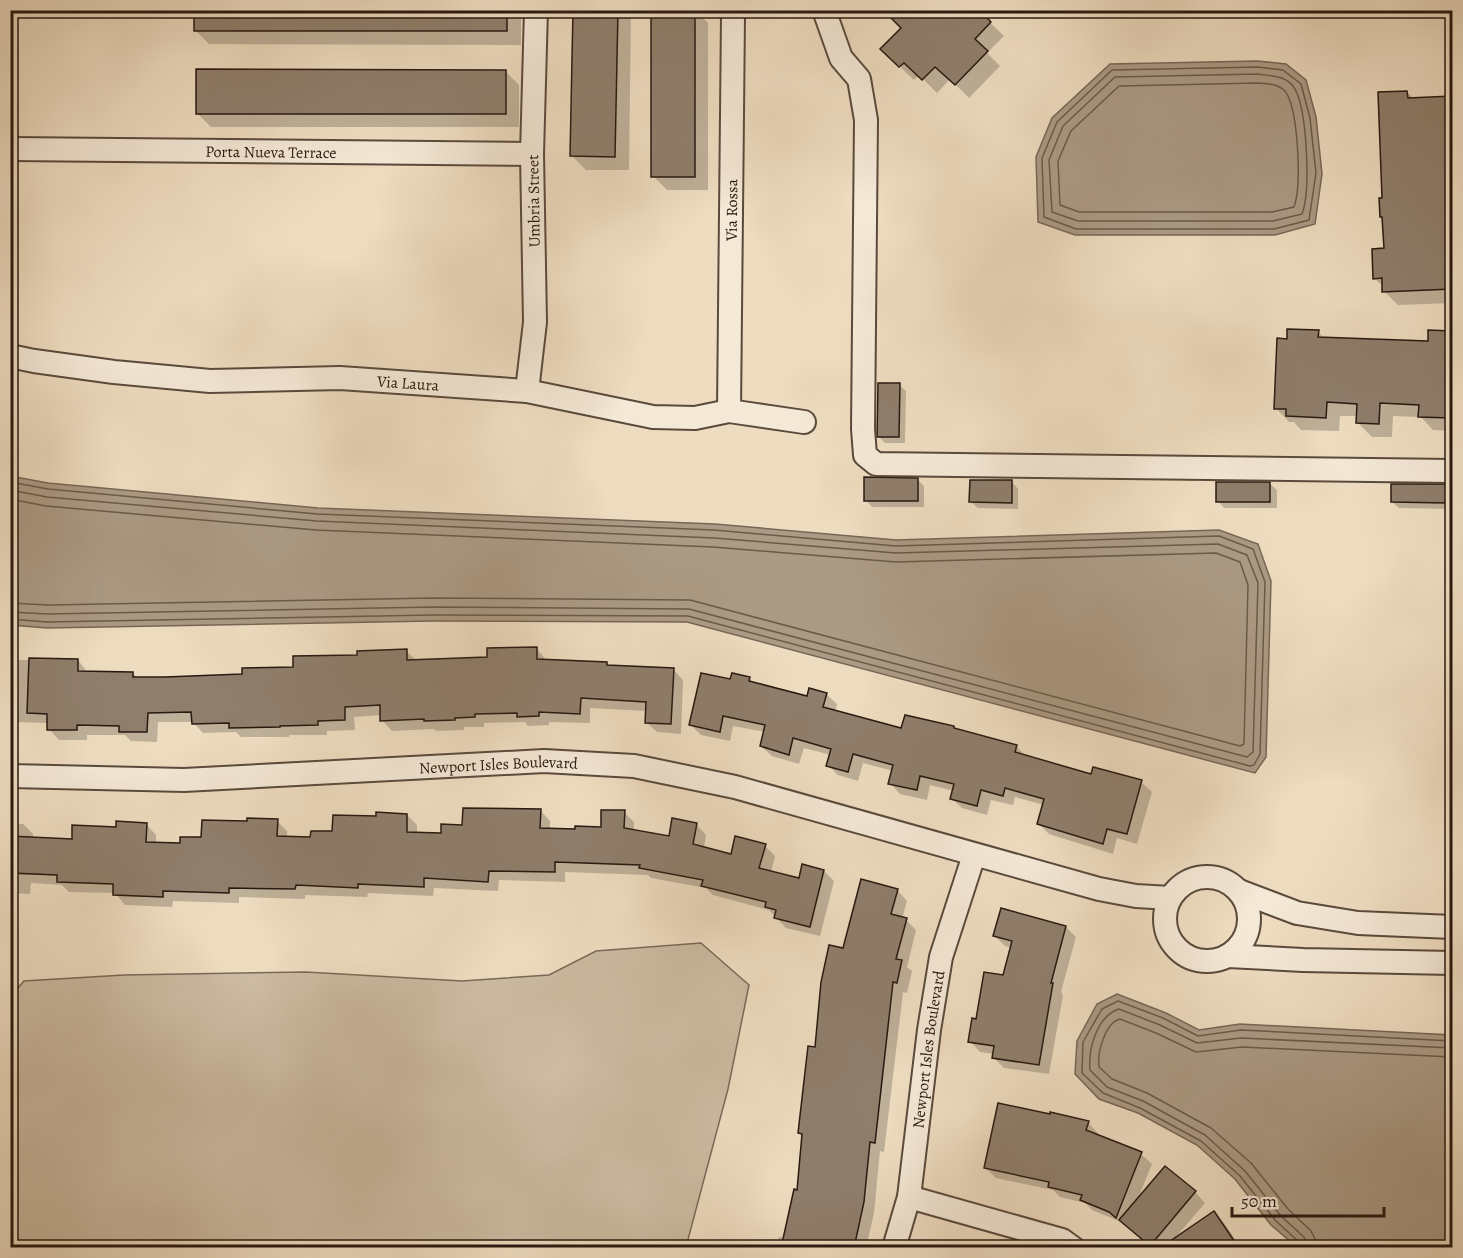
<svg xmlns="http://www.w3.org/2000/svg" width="1463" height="1258" font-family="Alegreya,serif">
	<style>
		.green { fill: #ccbba2; stroke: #7a6a59; stroke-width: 1.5 }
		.water { fill: #ab9a84; stroke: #776656; stroke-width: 1.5 }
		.shadow { fill: #0003 }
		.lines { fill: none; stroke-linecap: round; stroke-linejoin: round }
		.shore { stroke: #6a5a4a; stroke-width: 1.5 }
		.building { fill: #8f7e6c; stroke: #281910; stroke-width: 1.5 }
		.minor-casing { stroke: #5a4a3c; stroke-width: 26 }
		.minor { stroke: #f4e8d6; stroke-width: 22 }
		.labels { text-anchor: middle; stroke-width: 4.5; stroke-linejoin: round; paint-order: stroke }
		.street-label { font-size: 16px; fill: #281910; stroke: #f4e8d6 }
	</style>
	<rect width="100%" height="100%" fill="#eedcc0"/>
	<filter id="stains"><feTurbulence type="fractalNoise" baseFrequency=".00333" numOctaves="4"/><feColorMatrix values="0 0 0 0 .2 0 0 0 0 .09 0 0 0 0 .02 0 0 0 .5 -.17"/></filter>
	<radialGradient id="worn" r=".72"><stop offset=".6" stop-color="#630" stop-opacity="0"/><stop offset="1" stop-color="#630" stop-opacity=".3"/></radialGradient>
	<!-- green -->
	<path class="green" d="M701 943 749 985 728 1089 686 1247H11V996L24 981 124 975 306 972 462 981 549 975 596 951Z"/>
	<!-- water -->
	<g class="water">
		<path d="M1257 61 1286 64 1306 80 1316 117 1322 174 1315 224 1275 235H1075L1038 222 1036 157 1052 118 1110 64Z"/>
		<path d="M10 476 48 483 318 508 715 524 896 540 1219 530 1258 544 1271 581 1266 757 1255 773 687 622 434 621 47 628 11 625Z"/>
		<path d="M1117 994 1166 1013 1199 1030 1240 1024 1452 1035V1247H1297L1271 1225 1235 1179 1197 1145 1138 1113 1099 1099 1075 1074 1077 1041 1097 1004Z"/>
	</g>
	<!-- shadow -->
	<g class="shadow">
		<path d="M195 10H521V45L209 44 195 30Z"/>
		<path d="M574 10H631L629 170H586L572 156Z"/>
		<path d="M653 10H695L708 23V190H667L653 176Z"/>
		<path d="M977 10 1004 36 987 53 1000 66 969 98 950 79 937 93 919 75 914 80 896 63Z"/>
		<path d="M505 71 519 85V127H211L197 113Z"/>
		<path d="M1407 92 1414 99 1452 98V303L1398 305 1384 291V287L1374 278 1385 250 1383 200Z"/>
		<path d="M1318 332 1325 339 1429 343 1430 332 1452 333V431L1433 430 1421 417 1393 416 1392 437H1372L1358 423V416H1340L1339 431 1301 430 1294 422H1289L1276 408 1288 340Z"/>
		<path d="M899 385 906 391 905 443H885L879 437Z"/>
		<path d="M918 480 924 486V507H872L866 500Z"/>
		<path d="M1012 482 1018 489V509L978 508 971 502Z"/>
		<path d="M1270 484 1277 490V508H1224L1218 501Z"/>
		<path d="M1446 486 1452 493V509L1399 508 1392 502Z"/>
		<path d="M537 649 547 661 607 663 610 667 673 669 683 680 681 734 657 732 646 722 647 711 590 708V723L549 722V725L528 726 525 722 484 723V727H464V730L436 731 434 729 392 731 382 720V715L354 717 355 730 327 731V735H289V737H241L236 732 203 733 193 722H158L157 742 131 741 125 735H87V740H59L49 729V723L13 722 12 727H10V660H78L88 673H133L137 678 244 675 295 669 358 656 406 651 417 661 488 659Z"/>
		<path d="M749 678 755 684 808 698 826 694 837 704 835 712 902 730H956L1016 746 1027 757 1092 775 1141 782 1152 792 1137 844 1117 838 1113 854 1049 834 1039 824 1044 805 1015 797 1013 805 991 800 987 815 962 808 952 798 954 791 930 785 927 800 900 794 890 783 893 771 863 763 858 781 838 775 828 765 831 755 804 748 799 764 772 756 761 746 765 732 733 726 730 741 701 735 691 725 732 681Z"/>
		<path d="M540 810 550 821V830L602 828 624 812 634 822V831L670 837 696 824 706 835 704 848 732 855 765 846 775 856 771 872 800 880 824 871 834 881 820 936 786 928 769 910 713 895 706 888 651 878 648 875 565 872V882L499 880 498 891 434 888 433 896 368 893 367 897 305 895V899L239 897V903L173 901 172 907 125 905 115 893 69 892 62 885 31 883 30 894 10 893V823L23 824 33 834V839L73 840 117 828 146 824 156 835V843L182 844 277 821 287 831V838L312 839 377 818 407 815 417 825V834L442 835 463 827Z"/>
		<path d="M897 890 907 901 902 919 906 920 916 930 907 967 912 971 907 993 903 992 884 1152 880 1151 874 1213 866 1248H776L779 1237 784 1238 798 1192 803 1136 799 1133 817 1049 844 949Z"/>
		<path d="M1066 927 1076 937 1061 992 1063 995 1049 1074 1004 1068 994 1058V1054L980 1052 970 1041 977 1021 1004 976 1012 948 1005 946 994 935Z"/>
		<path d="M1088 1123 1098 1133 1097 1136 1141 1154 1152 1164 1137 1201 1195 1192 1205 1203 1175 1238 1214 1213 1224 1223 1241 1248H1152L1121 1222 1092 1210 1085 1203 1060 1197 1053 1190 996 1178 986 1168Z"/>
	</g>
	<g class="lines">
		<!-- shore -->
		<g class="shore">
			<path d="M1257 67 1283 70 1301 84 1310 118 1316 173 1309 220 1274 229H1076L1044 217 1042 158 1057 122 1112 70Z"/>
			<path d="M1257 74C1270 76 1287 75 1295 89 1307 111 1311 190 1302 214L1273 221H1078L1052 212 1049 160 1063 126 1115 77Z"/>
			<path d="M1257 83C1267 84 1281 83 1287 94 1298 114 1302 185 1294 207L1272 212H1079L1060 205 1058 161 1071 131 1119 86Z"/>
			<path d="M10 482 48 489 317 514 714 530 896 546 1219 536 1253 549 1265 582 1260 754 1254 765 1250 766 688 616 434 615 47 622 10 619"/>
			<path d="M10 490 47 497 317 521 714 538 896 553 1218 544 1247 555 1258 583 1253 752 1247 757 689 609 434 607 48 614 10 612"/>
			<path d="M10 499 46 506 316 530 713 547 896 562 1216 553 1240 562 1248 585 1244 744 1240 746 690 600 434 598 48 605 10 603"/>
			<path d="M1300 1248 1298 1241 1276 1221 1240 1176 1201 1141 1140 1108 1103 1093 1082 1073 1083 1042 1102 1009 1118 1001 1163 1018 1198 1036 1241 1030 1452 1041"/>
			<path d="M1307 1248 1304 1237 1281 1216 1245 1171 1205 1135 1143 1101 1107 1087 1090 1070C1088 1049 1097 1016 1119 1009L1160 1025 1197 1043 1241 1038 1452 1048"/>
			<path d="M1316 1248 1315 1239 1311 1231 1288 1209 1251 1163 1211 1128 1147 1093 1112 1079 1099 1067C1097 1053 1105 1023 1120 1019L1156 1033 1196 1052 1242 1047 1452 1057"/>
		</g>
	</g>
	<!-- building -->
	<g class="building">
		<rect x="194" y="10" width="313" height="21"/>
		<path d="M573 10H618L615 157 570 156Z"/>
		<rect x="651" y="10" width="44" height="167"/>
		<path d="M883 10H980L991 22 975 39 988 51 955 85 935 67 922 80 904 63 899 67 880 49 901 28Z"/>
		<path d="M196 69 506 70V114H196Z"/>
		<path d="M1407 91 1408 98 1452 96V147L1446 148 1447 183H1452V205L1446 206 1447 239 1452 238V289L1382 292V278L1373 279 1372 249 1384 248 1382 217H1380L1379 198H1382L1378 92Z"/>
		<path d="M1287 329 1319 330 1318 337 1428 341V330L1452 331V418L1418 417 1419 405 1380 403 1379 424 1356 423 1357 404 1327 402 1326 418 1286 416V409H1274L1277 338 1287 339Z"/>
		<path d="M878 383H900L899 437H877Z"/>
		<path d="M864 477 918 478V501H864Z"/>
		<path d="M970 480H1012V503L969 502Z"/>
		<rect x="1216" y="482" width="54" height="20"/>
		<path d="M1391 484H1446V503L1391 502Z"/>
		<path d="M537 647V659L607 662V665L674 668 671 724 645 723 646 702 581 698 580 714 539 712V716L517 717V713L475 714V717L455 718V720L424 721V719L380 721V705L345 707V720L318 721V725L280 726V727L229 728V723L192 724 191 712 148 713 147 732H119V726L77 725V730H47V714L27 713 29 658 78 659V671L133 672V677H165L242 674V668L293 667V656L357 655V651L407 649V660L487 657V648Z"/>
		<path d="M701 673 730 679 732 673 750 677 749 681 807 696 809 688 827 693 823 707 901 728 905 715 954 726V728L1017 745 1015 752 1091 774 1093 767 1142 780 1127 834 1107 829 1103 844 1037 824 1044 799 1005 788 1003 796 981 790 977 806 950 799 954 784 920 776 917 790 888 784 893 765 853 754 848 772 826 766 831 749 793 738 789 755 760 746 765 725 723 716 720 732 689 725Z"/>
		<path d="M463 808 541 809 540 828 575 829V826L601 827V810H625L624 828 669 836 672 818 697 823 693 844 731 854 735 836 766 844 759 868 799 878 802 864 824 870 810 927 774 918 776 910 765 907 766 902 701 886 703 880 639 868 640 865 555 862V872L489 871 488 882 424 878V887L358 884V888L296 885 295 889 229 888V893L163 891V897L113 895V884L57 882V875L10 873V836L72 839V825L116 827V821L147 823 146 842 180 843V837H201L202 820 247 821V818L278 819 277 836 310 837 311 831H332L333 815 376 816V812L407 814V832L441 833V824L462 825Z"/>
		<path d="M861 879 898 889 891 914 907 918 896 959 902 960 897 983 893 982 875 1143 870 1142 864 1202 854 1248H781L794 1189 797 1190 802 1134 798 1133 808 1046 815 1047 821 982 829 945 843 948Z"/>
		<path d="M1001 908 1066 926 1051 983H1053L1039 1065 992 1058 994 1046 968 1042 972 1018 976 1019 984 972 1003 975 1012 941 993 936Z"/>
		<path d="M998 1103 1050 1114V1112L1089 1121 1086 1130 1142 1152 1116 1218 1109 1212 1080 1200 1082 1195 1048 1187 1049 1182 984 1168Z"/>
		<path d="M1165 1166 1196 1191 1150 1246 1119 1220Z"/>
		<path d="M1214 1211 1239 1248H1160Z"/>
	</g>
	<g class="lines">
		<defs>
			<g id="minor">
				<path d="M824 10 841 58 859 79 866 120 863 429 865 455 876 464 1452 471"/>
				<path id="s1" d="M10 149 532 154"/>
				<path id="s2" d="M10 356 34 361 114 372 210 381 340 378 527 391 653 417 695 418 729 411 804 422"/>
				<path d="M527 391 535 322 532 154 536 10"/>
				<path id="s3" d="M729 411 733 15 732 10"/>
				<path id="s4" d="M10 776 184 780 544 761 634 766 735 787 1099 889 1136 896 1170 898"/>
				<circle cx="1207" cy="919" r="42"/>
				<path d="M1239 891 1297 913 1358 923 1452 927"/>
				<path d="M1228 956 1303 960 1452 963"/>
				<path d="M909 1197 1062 1240 1073 1248"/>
				<path id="s5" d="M894 1248 909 1197 929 1030 941 957 974 855"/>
			</g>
		</defs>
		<!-- minor casing -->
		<use href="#minor" class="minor-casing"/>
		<!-- minor -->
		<use href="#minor" class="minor"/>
	</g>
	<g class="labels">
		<!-- street labels -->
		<g class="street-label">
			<text dy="6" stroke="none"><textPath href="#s1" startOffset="261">Porta Nueva Terrace</textPath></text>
			<text transform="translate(533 201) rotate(-91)" y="6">Umbria Street</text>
			<text dy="6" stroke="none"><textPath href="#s3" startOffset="201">Via Rossa</textPath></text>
			<text dy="6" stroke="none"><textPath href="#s2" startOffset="400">Via Laura</textPath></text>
			<text dy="6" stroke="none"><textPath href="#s4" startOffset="489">Newport Isles Boulevard</textPath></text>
			<text dy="6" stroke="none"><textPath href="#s5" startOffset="202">Newport Isles Boulevard</textPath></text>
		</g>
	</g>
	<!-- margin -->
	<rect width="1463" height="1258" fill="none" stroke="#eedcc0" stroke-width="36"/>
	<rect x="12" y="12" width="1439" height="1234" fill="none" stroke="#281910" stroke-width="3"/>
	<rect x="18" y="18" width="1427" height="1222" fill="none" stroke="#281910" stroke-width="1.5"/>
	<!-- scale -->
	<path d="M1232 1207v9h152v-9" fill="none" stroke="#281910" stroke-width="3"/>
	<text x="1241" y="1207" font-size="18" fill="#281910" stroke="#f4e8d6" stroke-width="4.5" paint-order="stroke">50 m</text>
	<rect width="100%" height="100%" filter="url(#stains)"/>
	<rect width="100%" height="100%" fill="url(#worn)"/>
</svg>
